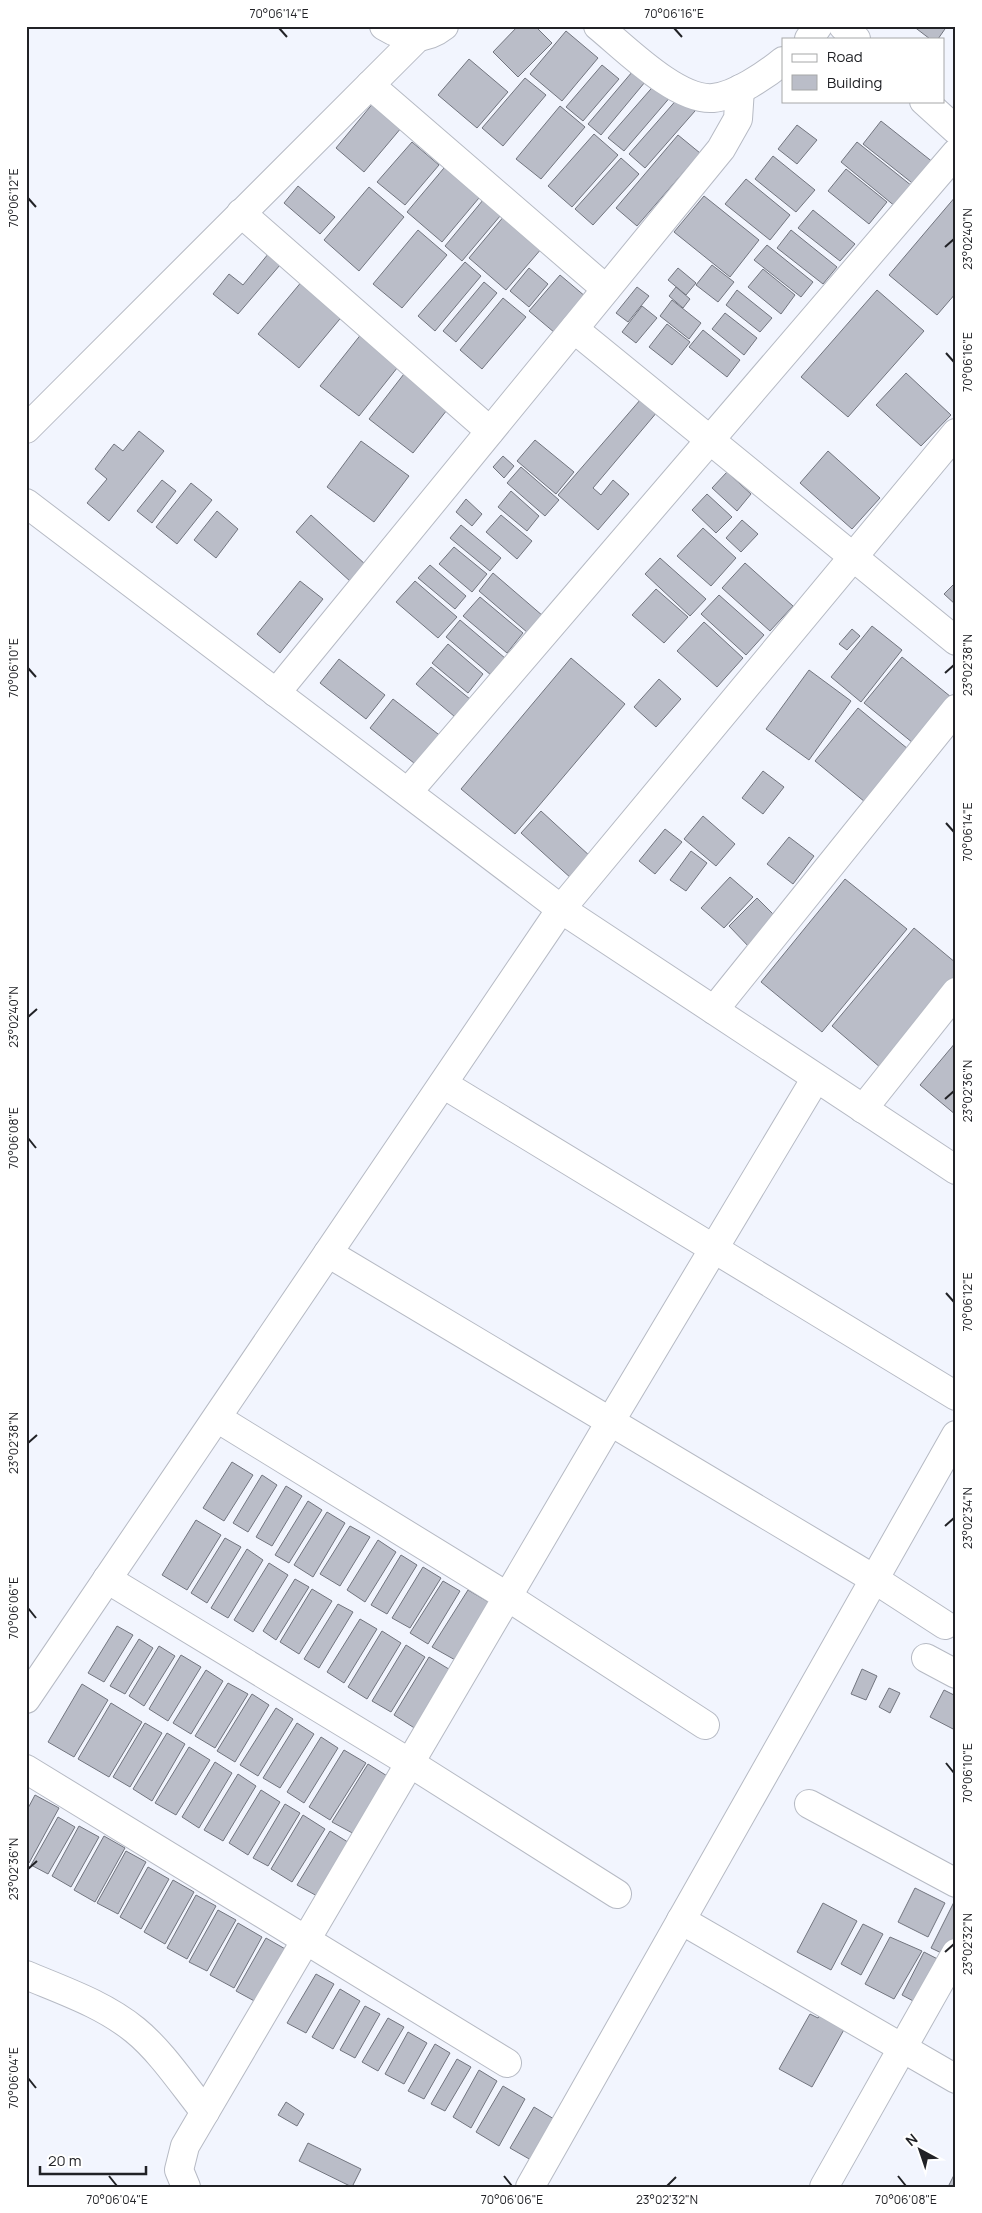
<svg xmlns="http://www.w3.org/2000/svg" width="982" height="2213" font-family="Manrope,sans-serif">
	<style>
		.building { fill: #babdc8; stroke: #72757f }
		.lines { fill: none; stroke-linecap: round; stroke-linejoin: round }
		.minor-casing { stroke: #b6bac4; stroke-width: 30 }
		.minor { stroke: #fff; stroke-width: 28 }
		.ticks { fill: none; stroke: #212226; stroke-width: 2 }
		.neatline { fill: none; stroke: #212226; stroke-width: 2 }
		.ticks-label { font-size: 12px; text-anchor: middle; fill: #212226 }
	</style>
	<rect width="100%" height="100%" fill="#f2f5fe"/>
	<!-- building -->
	<g class="building">
		<path d="M518 26H535L552 43 518 77 493 52Z"/>
		<path d="M913 26H947L938 39H930Z"/>
		<path d="M566 31 598 58 562 101 530 74Z"/>
		<path d="M469 59 508 92 477 128 438 95Z"/>
		<path d="M602 65 619 79 583 121 566 107Z"/>
		<path d="M638 65 650 76 601 135 588 124Z"/>
		<path d="M525 78 546 95 503 146 482 128Z"/>
		<path d="M657 82 672 95 624 151 608 138Z"/>
		<path d="M379 96 407 121 364 172 336 148Z"/>
		<path d="M679 97 695 111 645 168 629 154Z"/>
		<path d="M560 106 585 127 541 179 516 159Z"/>
		<path d="M881 121 934 163 916 186 863 144Z"/>
		<path d="M797 125 817 140 797 164 778 149Z"/>
		<path d="M594 134 618 155 572 207 548 186Z"/>
		<path d="M678 135 700 153 637 226 616 208Z"/>
		<path d="M412 142 439 165 405 205 377 182Z"/>
		<path d="M857 142 912 186 896 207 841 162Z"/>
		<path d="M773 156 815 190 796 212 755 179Z"/>
		<path d="M621 158 639 174 593 225 575 209Z"/>
		<path d="M449 162 484 192 442 242 407 212Z"/>
		<path d="M846 169 887 202 869 224 828 191Z"/>
		<path d="M746 179 790 215 770 240 725 204Z"/>
		<path d="M298 186 335 217 320 234 284 203Z"/>
		<path d="M369 187 404 217 359 271 324 240Z"/>
		<path d="M488 194 506 209 462 261 445 246Z"/>
		<path d="M704 196 759 240 730 277 674 232Z"/>
		<path d="M956 196V293L937 315 889 275Z"/>
		<path d="M510 209 548 241 506 290 469 258Z"/>
		<path d="M813 210 855 244 840 261 798 228Z"/>
		<path d="M418 230 447 255 402 308 373 284Z"/>
		<path d="M791 230 837 267 823 284 777 248Z"/>
		<path d="M767 245 813 282 801 297 754 260Z"/>
		<path d="M273 248 286 258 238 314 213 294 229 274 243 285Z"/>
		<path d="M465 262 481 276 435 331 418 316Z"/>
		<path d="M712 265 734 282 718 302 696 285Z"/>
		<path d="M529 268 548 284 529 307 510 291Z"/>
		<path d="M678 268 696 283 686 295 668 280Z"/>
		<path d="M763 269 795 295 781 314 748 287Z"/>
		<path d="M560 275 586 297 555 333 529 311Z"/>
		<path d="M303 280 344 314 299 368 258 334Z"/>
		<path d="M484 282 497 293 456 342 443 331Z"/>
		<path d="M637 287 649 296 628 322 616 313Z"/>
		<path d="M676 287 690 299 683 308 669 296Z"/>
		<path d="M737 290 772 318 760 332 726 305Z"/>
		<path d="M877 290 924 331 848 417 801 377Z"/>
		<path d="M503 298 526 317 482 369 460 350Z"/>
		<path d="M672 300 701 323 689 339 660 316Z"/>
		<path d="M642 306 657 318 636 343 622 332Z"/>
		<path d="M725 313 757 338 744 355 712 329Z"/>
		<path d="M370 323 409 353 359 416 320 386Z"/>
		<path d="M667 324 690 342 672 365 649 347Z"/>
		<path d="M703 330 740 360 727 377 689 347Z"/>
		<path d="M414 361 458 396 413 453 369 419Z"/>
		<path d="M906 373 951 415 921 446 876 405Z"/>
		<path d="M647 392 663 405 593 488 601 495 613 480 629 494 598 530 558 495Z"/>
		<path d="M139 431 164 451 109 521 87 503 107 479 95 469 114 444 123 451Z"/>
		<path d="M535 440 574 472 556 494 517 461Z"/>
		<path d="M361 441 409 476 374 522 327 487Z"/>
		<path d="M828 451 880 498 852 529 800 483Z"/>
		<path d="M503 456 514 466 504 478 493 467Z"/>
		<path d="M521 467 559 500 545 516 507 483Z"/>
		<path d="M727 472 751 494 737 511 712 488Z"/>
		<path d="M162 480 176 491 152 523 137 511Z"/>
		<path d="M191 483 212 500 177 544 156 527Z"/>
		<path d="M511 491 539 516 527 531 498 507Z"/>
		<path d="M707 494 732 517 716 533 692 510Z"/>
		<path d="M466 499 482 514 472 526 456 512Z"/>
		<path d="M217 511 238 529 216 558 194 540Z"/>
		<path d="M311 515 366 565 351 582 296 532Z"/>
		<path d="M501 515 532 541 517 559 486 532Z"/>
		<path d="M742 520 758 534 741 552 726 538Z"/>
		<path d="M461 525 501 558 490 571 450 538Z"/>
		<path d="M703 528 736 558 711 586 677 556Z"/>
		<path d="M454 547 487 574 472 592 439 564Z"/>
		<path d="M660 558 706 599 690 616 645 574Z"/>
		<path d="M745 563 793 606 770 631 722 588Z"/>
		<path d="M430 565 466 596 455 609 418 578Z"/>
		<path d="M493 573 543 616 528 633 479 591Z"/>
		<path d="M300 581 323 599 280 653 257 634Z"/>
		<path d="M415 581 457 617 438 638 396 602Z"/>
		<path d="M956 582V605L944 594Z"/>
		<path d="M656 589 688 617 664 643 632 615Z"/>
		<path d="M719 595 764 635 746 655 701 614Z"/>
		<path d="M480 597 523 633 507 653 463 616Z"/>
		<path d="M460 620 512 664 498 681 446 637Z"/>
		<path d="M704 622 743 658 717 687 677 651Z"/>
		<path d="M872 626 902 650 861 702 831 677Z"/>
		<path d="M852 629 860 636 847 650 839 644Z"/>
		<path d="M448 644 483 674 468 693 432 663Z"/>
		<path d="M902 657 951 697 913 743 864 703Z"/>
		<path d="M571 658 625 704 515 834 461 789Z"/>
		<path d="M339 659 385 695 366 719 320 683Z"/>
		<path d="M431 667 476 704 461 722 416 684Z"/>
		<path d="M809 670 851 701 809 760 766 729Z"/>
		<path d="M659 679 681 699 656 727 634 707Z"/>
		<path d="M393 699 447 741 424 771 370 728Z"/>
		<path d="M858 708 908 749 865 802 815 761Z"/>
		<path d="M763 771 784 787 763 814 742 798Z"/>
		<path d="M541 811 591 857 572 879 521 833Z"/>
		<path d="M703 816 735 844 716 866 684 839Z"/>
		<path d="M665 829 682 842 655 874 639 861Z"/>
		<path d="M789 837 814 856 793 884 767 864Z"/>
		<path d="M691 851 707 863 686 891 670 880Z"/>
		<path d="M730 877 753 897 724 928 701 908Z"/>
		<path d="M845 879 907 929 822 1032 761 982Z"/>
		<path d="M757 898 780 921 751 949 729 926Z"/>
		<path d="M914 928 956 963V979L881 1068 832 1026Z"/>
		<path d="M956 1042V1115L920 1085Z"/>
		<path d="M232 1462 253 1475 224 1521 203 1508Z"/>
		<path d="M262 1475 277 1485 248 1532 233 1523Z"/>
		<path d="M286 1486 302 1496 272 1546 256 1537Z"/>
		<path d="M308 1501 322 1510 289 1563 275 1555Z"/>
		<path d="M327 1512 345 1523 313 1577 294 1565Z"/>
		<path d="M196 1520 221 1535 187 1590 162 1575Z"/>
		<path d="M350 1526 370 1537 340 1586 320 1574Z"/>
		<path d="M225 1538 241 1547 207 1603 191 1593Z"/>
		<path d="M378 1540 396 1552 365 1602 347 1590Z"/>
		<path d="M247 1549 263 1560 228 1618 211 1608Z"/>
		<path d="M401 1555 417 1565 387 1614 371 1605Z"/>
		<path d="M269 1563 288 1575 253 1632 234 1620Z"/>
		<path d="M423 1567 441 1578 410 1628 392 1618Z"/>
		<path d="M295 1579 309 1587 276 1640 263 1631Z"/>
		<path d="M443 1581 460 1591 428 1644 410 1633Z"/>
		<path d="M312 1589 332 1601 299 1654 280 1642Z"/>
		<path d="M468 1590 492 1604 457 1661 432 1647Z"/>
		<path d="M338 1604 353 1612 319 1668 304 1659Z"/>
		<path d="M360 1619 377 1629 344 1683 327 1672Z"/>
		<path d="M117 1626 133 1635 104 1682 88 1673Z"/>
		<path d="M382 1631 401 1643 367 1699 348 1687Z"/>
		<path d="M139 1639 153 1648 125 1694 110 1686Z"/>
		<path d="M406 1645 425 1657 391 1712 372 1701Z"/>
		<path d="M159 1646 175 1656 144 1706 129 1696Z"/>
		<path d="M181 1655 201 1667 168 1721 149 1709Z"/>
		<path d="M429 1657 452 1671 416 1729 394 1715Z"/>
		<path d="M862 1669 877 1676 866 1700 851 1694Z"/>
		<path d="M206 1670 223 1681 191 1734 173 1723Z"/>
		<path d="M228 1683 248 1694 215 1748 195 1736Z"/>
		<path d="M82 1684 108 1700 74 1757 48 1742Z"/>
		<path d="M889 1688 900 1693 890 1713 879 1707Z"/>
		<path d="M944 1690 956 1696 955 1730 930 1717Z"/>
		<path d="M252 1694 269 1705 235 1762 217 1751Z"/>
		<path d="M111 1703 142 1722 109 1777 78 1759Z"/>
		<path d="M276 1708 293 1719 258 1776 240 1765Z"/>
		<path d="M145 1723 162 1733 130 1787 113 1777Z"/>
		<path d="M297 1723 314 1734 280 1788 263 1778Z"/>
		<path d="M167 1733 185 1744 152 1801 133 1789Z"/>
		<path d="M321 1737 338 1748 304 1803 287 1792Z"/>
		<path d="M189 1747 210 1760 176 1815 155 1803Z"/>
		<path d="M344 1750 366 1763 330 1820 309 1807Z"/>
		<path d="M215 1762 232 1773 199 1828 182 1817Z"/>
		<path d="M368 1764 392 1779 358 1836 332 1822Z"/>
		<path d="M238 1774 256 1786 223 1841 204 1830Z"/>
		<path d="M261 1790 280 1802 248 1855 229 1843Z"/>
		<path d="M35 1795 59 1808 29 1863 26 1862V1812Z"/>
		<path d="M285 1804 300 1813 268 1866 253 1858Z"/>
		<path d="M303 1815 325 1829 292 1882 271 1869Z"/>
		<path d="M58 1817 75 1827 48 1874 31 1865Z"/>
		<path d="M79 1826 99 1837 71 1887 52 1876Z"/>
		<path d="M330 1831 351 1844 319 1897 297 1885Z"/>
		<path d="M104 1836 125 1848 95 1902 74 1890Z"/>
		<path d="M126 1851 146 1862 118 1914 97 1903Z"/>
		<path d="M148 1867 169 1879 141 1929 120 1917Z"/>
		<path d="M173 1880 194 1892 165 1944 144 1932Z"/>
		<path d="M915 1888 945 1903 928 1937 898 1922Z"/>
		<path d="M196 1895 216 1906 187 1959 167 1948Z"/>
		<path d="M954 1902 956 1903V1960L931 1948Z"/>
		<path d="M823 1903 857 1921 831 1970 797 1952Z"/>
		<path d="M218 1910 236 1920 207 1971 189 1962Z"/>
		<path d="M238 1923 262 1937 234 1988 210 1975Z"/>
		<path d="M863 1924 883 1934 861 1975 841 1964Z"/>
		<path d="M890 1937 922 1951 894 1999 865 1984Z"/>
		<path d="M266 1938 287 1950 258 2003 236 1991Z"/>
		<path d="M924 1952 953 1967 930 2010 902 1995Z"/>
		<path d="M316 1974 334 1984 306 2033 287 2023Z"/>
		<path d="M340 1989 360 2001 333 2049 312 2037Z"/>
		<path d="M365 2006 380 2014 355 2058 340 2050Z"/>
		<path d="M822 2012 846 2026 812 2087 779 2069 810 2014 818 2018Z"/>
		<path d="M388 2018 404 2027 378 2071 362 2062Z"/>
		<path d="M408 2032 427 2043 404 2084 385 2074Z"/>
		<path d="M435 2044 450 2053 424 2099 408 2091Z"/>
		<path d="M457 2059 471 2067 445 2111 431 2104Z"/>
		<path d="M479 2070 497 2081 471 2128 453 2117Z"/>
		<path d="M503 2086 525 2099 499 2146 476 2132Z"/>
		<path d="M286 2102 304 2114 297 2126 278 2115Z"/>
		<path d="M534 2107 554 2119 531 2160 510 2148Z"/>
		<path d="M308 2143 361 2169 352 2187 299 2161Z"/>
		<path d="M954 2175 956 2187H948Z"/>
	</g>
	<g class="lines">
		<defs>
			<g id="minor">
				<path d="M384 26C405 39 425 41 444 26"/>
				<path d="M598 26C625 48 677 101 713 98 735 96 766 75 783 61"/>
				<path d="M843 26 856 39"/>
				<path d="M809 39 818 26"/>
				<path d="M370 85 606 289"/>
				<path d="M924 101 956 130"/>
				<path d="M241 213 490 431"/>
				<path d="M574 329 956 641"/>
				<path d="M26 429 417 38"/>
				<path d="M26 503 561 909 956 1170"/>
				<path d="M276 693 721 149 738 119 740 89"/>
				<path d="M408 792 956 153"/>
				<path d="M714 1010 956 709"/>
				<path d="M443 1084 956 1396"/>
				<path d="M863 1109 956 992"/>
				<path d="M328 1253 874 1579 945 1625"/>
				<path d="M217 1418 508 1597 705 1725"/>
				<path d="M107 1579 410 1763 617 1894"/>
				<path d="M926 1658 956 1674"/>
				<path d="M26 1699 561 909 956 433"/>
				<path d="M26 1769 507 2063"/>
				<path d="M809 1804 956 1883"/>
				<path d="M681 1920 956 2079"/>
				<path d="M26 1975C64 1991 103 2004 135 2030 161 2051 184 2086 205 2112"/>
				<path d="M186 2187 179 2170 185 2146 610 1422 816 1078"/>
				<path d="M530 2187 956 1435"/>
				<path d="M824 2187 956 1953"/>
			</g>
		</defs>
		<!-- minor casing -->
		<use href="#minor" class="minor-casing"/>
		<!-- minor -->
		<use href="#minor" class="minor"/>
	</g>
	<!-- ticks -->
	<path class="ticks" d="M279 28 287 37M674 28 682 37M28 198 36 207M945 247 954 239M946 353 954 362M28 668 36 677M945 673 954 665M946 823 954 832M28 1017 37 1009M945 1099 954 1091M28 1138 36 1148M946 1293 954 1302M28 1443 37 1435M945 1526 954 1518M28 1608 36 1618M946 1763 954 1773M28 1869 37 1861M945 1952 954 1944M28 2078 36 2088M109 2176 117 2186M504 2176 512 2186M898 2176 906 2186M667 2186 676 2177"/>
	<!-- border -->
	<rect width="982" height="2213" fill="none" stroke="#ffffff" stroke-width="55"/>
	<!-- legend -->
	<rect x="782" y="38" width="162" height="65" fill="#ffffff" stroke="#a6a7a8"/>
	<rect x="792" y="54" width="25" height="8" fill="#ffffff" stroke="#a6a7a8"/>
	<text x="827" y="62" font-size="15" fill="#212226">Road</text>
	<rect x="792" y="75" width="25" height="15" fill="#babdc8" stroke="#a6a7a8"/>
	<text x="827" y="88" font-size="15" fill="#212226">Building</text>
	<!-- north arrow -->
	<g transform="translate(920 2150) rotate(320)" stroke="#ffffff" stroke-width="4" paint-order="stroke">
	<path d="M0-4L9 19L0 12L-9 19Z" fill="#212226"/>
	<text y="-8" font-size="14" font-weight="bold" text-anchor="middle" fill="#212226">N</text>
	</g>
	<!-- scale -->
	<path d="M40 2166v8h106v-8" fill="none" stroke="#212226" stroke-width="2.5"/>
	<text x="48" y="2166" font-size="15" fill="#212226" stroke="#ffffff" stroke-width="4" paint-order="stroke">20 m</text>
	<rect x="28" y="28" width="926" height="2158" class="neatline"/>
	<g class="ticks-label">
		<text x="279" y="18">70°06'14"E</text>
		<text x="674" y="18">70°06'16"E</text>
		<text transform="translate(14 198) rotate(-90)" y="4">70°06'12"E</text>
		<text transform="translate(968 239) rotate(-90)" y="4">23°02'40"N</text>
		<text transform="translate(968 362) rotate(-90)" y="4">70°06'16"E</text>
		<text transform="translate(968 665) rotate(-90)" y="4">23°02'38"N</text>
		<text transform="translate(14 668) rotate(-90)" y="4">70°06'10"E</text>
		<text transform="translate(968 832) rotate(-90)" y="4">70°06'14"E</text>
		<text transform="translate(14 1017) rotate(-90)" y="4">23°02'40"N</text>
		<text transform="translate(968 1091) rotate(-90)" y="4">23°02'36"N</text>
		<text transform="translate(14 1138) rotate(-90)" y="4">70°06'08"E</text>
		<text transform="translate(968 1302) rotate(-90)" y="4">70°06'12"E</text>
		<text transform="translate(14 1443) rotate(-90)" y="4">23°02'38"N</text>
		<text transform="translate(968 1518) rotate(-90)" y="4">23°02'34"N</text>
		<text transform="translate(14 1608) rotate(-90)" y="4">70°06'06"E</text>
		<text transform="translate(968 1773) rotate(-90)" y="4">70°06'10"E</text>
		<text transform="translate(14 1869) rotate(-90)" y="4">23°02'36"N</text>
		<text transform="translate(968 1944) rotate(-90)" y="4">23°02'32"N</text>
		<text transform="translate(14 2078) rotate(-90)" y="4">70°06'04"E</text>
		<text x="117" y="2204">70°06'04"E</text>
		<text x="512" y="2204">70°06'06"E</text>
		<text x="667" y="2204">23°02'32"N</text>
		<text x="906" y="2204">70°06'08"E</text>
	</g>
</svg>
